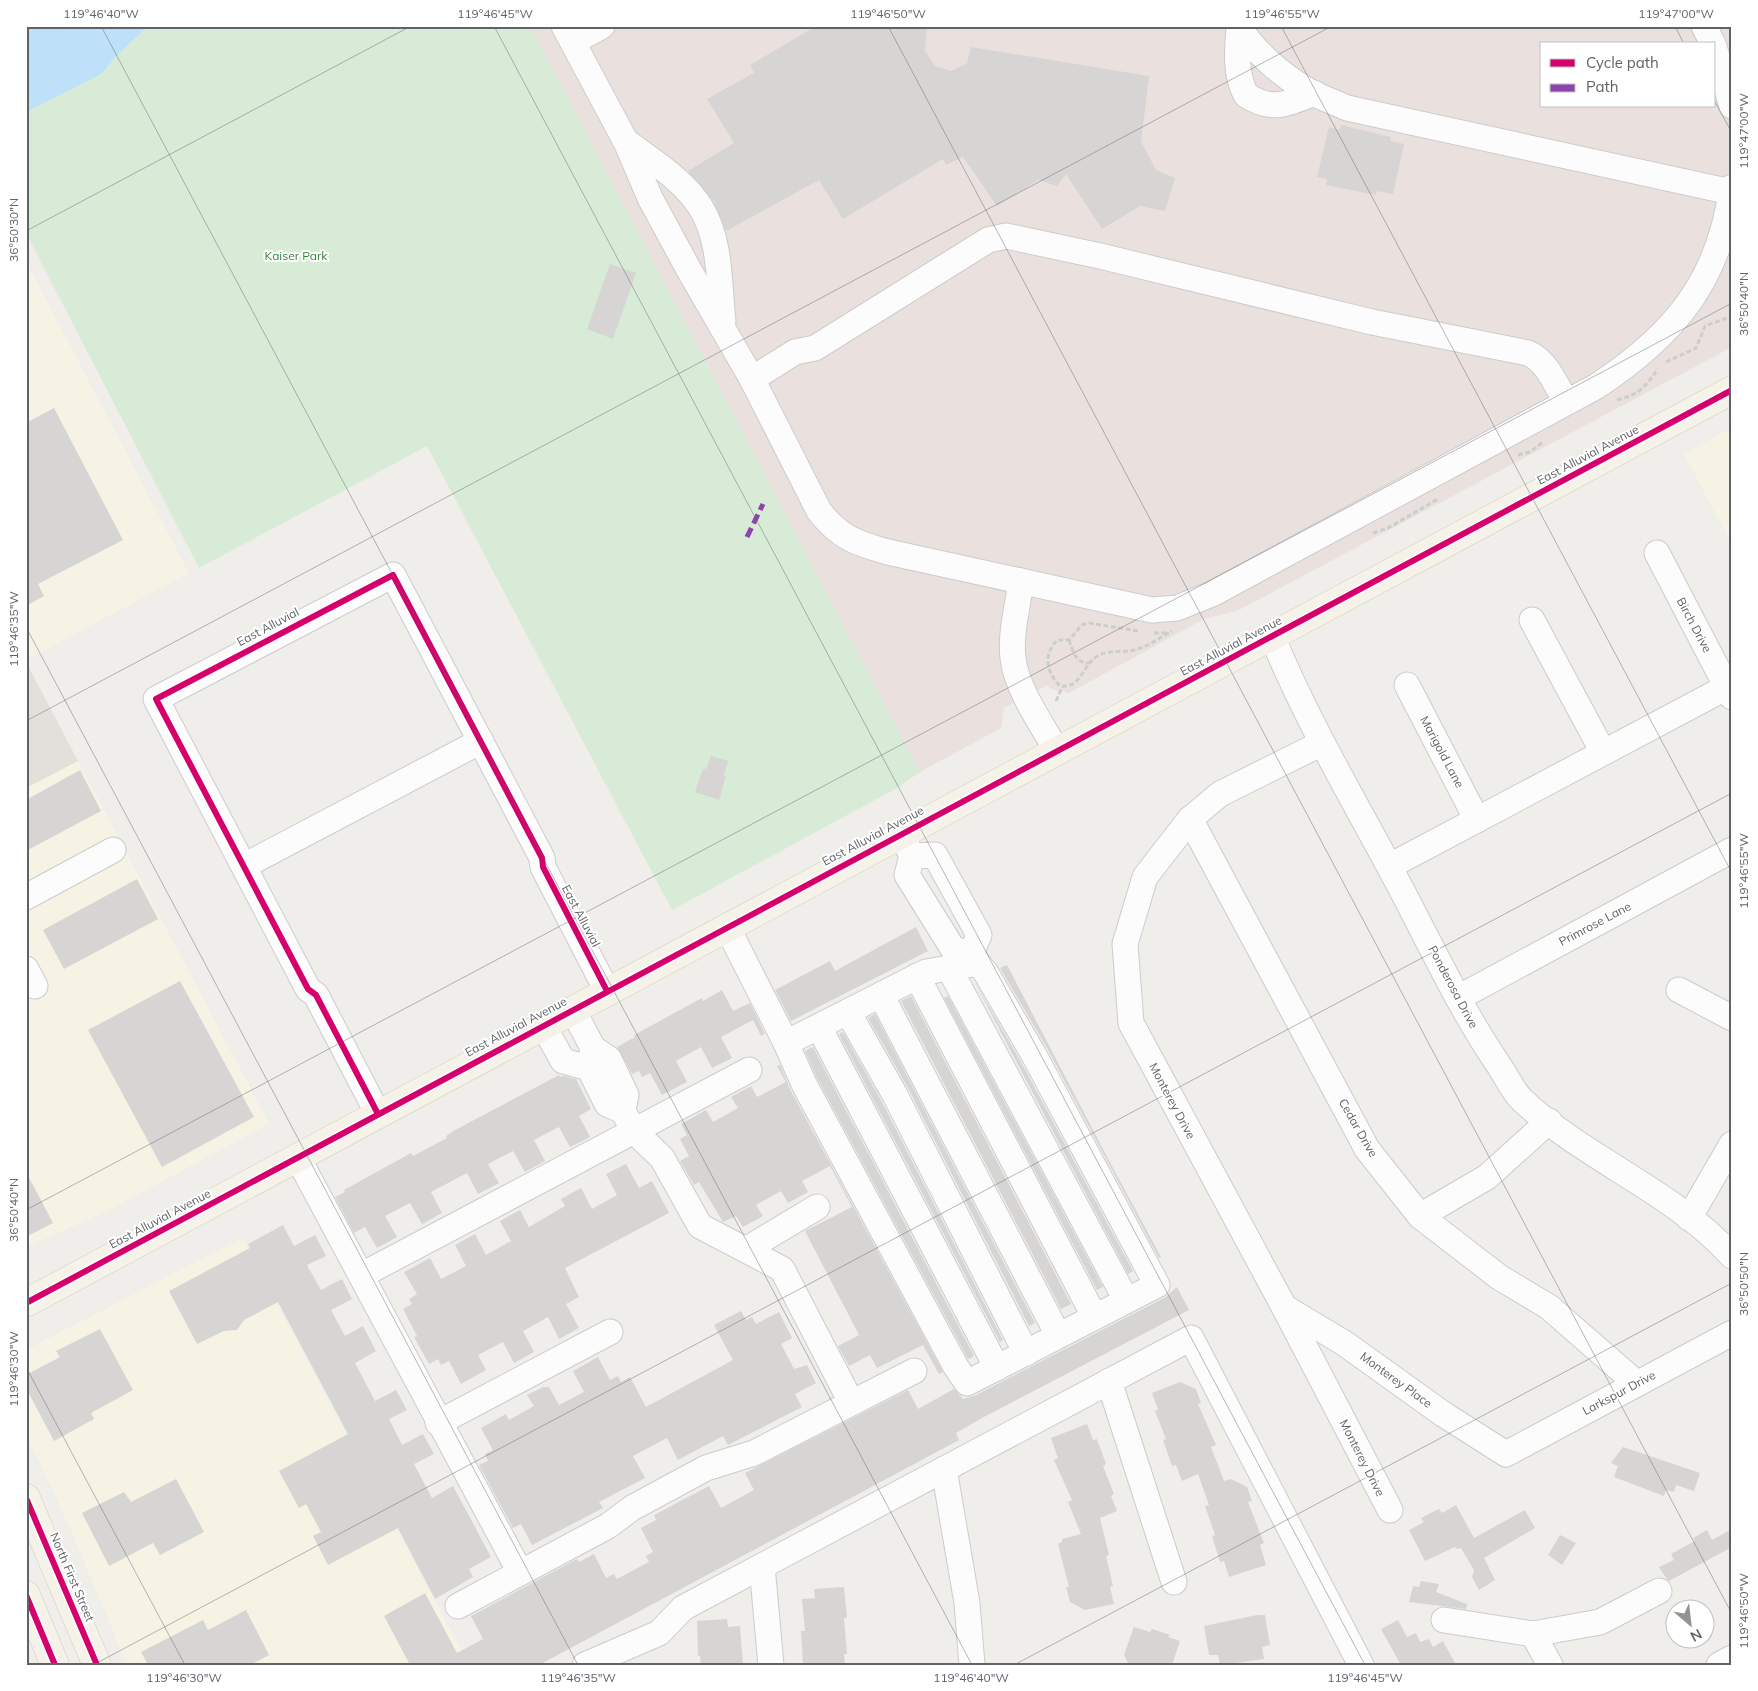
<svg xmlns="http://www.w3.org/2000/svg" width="1758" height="1691" font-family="Mulish,sans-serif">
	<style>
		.commercial { fill: #f7f3e4 }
		.education { fill: #e2e0da }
		.medical { fill: #eae0de; fill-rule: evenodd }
		.green { fill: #d8ebd6 }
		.water { fill: #bfe0f9 }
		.building { fill: #d6d5d3 }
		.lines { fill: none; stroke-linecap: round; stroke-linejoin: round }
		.minor-casing { stroke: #cbcccc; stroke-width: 27 }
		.major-casing { stroke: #d7ceb8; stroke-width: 29 }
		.path { stroke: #cacfcc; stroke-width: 3; stroke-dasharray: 5 2.5; stroke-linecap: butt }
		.minor { stroke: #fdfcfc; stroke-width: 25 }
		.major { stroke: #f4f2e9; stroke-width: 28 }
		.quiet { stroke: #8e44ad; stroke-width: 5; stroke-dasharray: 10 5; stroke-linecap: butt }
		.cycleway-casing { stroke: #fff; stroke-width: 9 }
		.cycleway { stroke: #d6006c; stroke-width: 6 }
		.ticks { fill: none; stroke: #5f6368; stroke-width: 1; stroke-opacity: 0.45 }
		.labels { text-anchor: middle; stroke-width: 4; stroke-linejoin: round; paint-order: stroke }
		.park-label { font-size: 12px; fill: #348238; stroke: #fff }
		.street-label { font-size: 12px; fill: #5f6368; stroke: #fff }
		.neatline { fill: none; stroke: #5f6368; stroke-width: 2 }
		.ticks-label { font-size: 12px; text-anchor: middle; fill: #5f6368 }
	</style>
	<rect width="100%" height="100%" fill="#efeeea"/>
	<!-- commercial -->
	<g class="commercial">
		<path d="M26 261 189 573 26 660Z"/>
		<path d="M1732 428V545L1684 454Z"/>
		<path d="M78 761 269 1124 107 1211 26 1247V788Z"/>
		<path d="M242 1238 469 1665H127L71 1530 26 1433V1350Z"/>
	</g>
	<!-- education -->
	<path class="education" d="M26 662 78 761 26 788Z"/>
	<!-- medical -->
	<path class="medical" d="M530 26H1732V347L1237 611 1204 619 1069 693 1051 689 1048 685 1004 708 1001 728 920 772ZM1542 44H1714V106H1542Z"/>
	<!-- green -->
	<path class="green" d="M26 26H530L920 772 897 788 672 910 427 446 199 568 26 233Z"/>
	<!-- water -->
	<path class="water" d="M26 26H148L122 50 101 74 26 112Z"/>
	<!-- building -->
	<g class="building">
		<path d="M816 26H927L925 51 935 66 951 71 967 63 971 47 1149 76 1141 142 1156 170 1175 178 1165 211 1140 206 1102 229 1066 174 1057 186 1038 180 997 206 963 157 946 165 943 159 843 219 819 180 726 231 713 200 688 171 734 143 707 99 754 73 750 65Z"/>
		<path d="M1341 125 1391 137 1390 141 1404 144 1393 194 1377 191 1376 195 1326 185 1327 179 1317 177 1329 127 1340 130Z"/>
		<path d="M610 264 636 273 613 339 587 329Z"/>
		<path d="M54 408 123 540 38 584 44 596 26 606V423Z"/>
		<path d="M711 756 728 761 724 775 726 776 719 800 695 792 703 769H706Z"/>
		<path d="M80 770 101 811 26 851V800Z"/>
		<path d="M137 879 158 919 64 969 43 930Z"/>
		<path d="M916 927 928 951 791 1021 775 990 830 961 835 971Z"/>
		<path d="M1007 965 1106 1155 1161 1257 1159 1258 1047 1048 1000 968Z"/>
		<path d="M180 981 254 1117 162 1167 88 1030Z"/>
		<path d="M974 981 1021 1062 1133 1271 1128 1274Z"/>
		<path d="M722 990 733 1011 750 1003 765 1034 761 1036 753 1020 721 1037 732 1058 712 1068 701 1047 676 1061 687 1082 662 1095 650 1073 642 1077 639 1071 632 1074 617 1047 635 1037 634 1035 702 998 703 1001Z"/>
		<path d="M911 996 1071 1304 1061 1309 901 1001Z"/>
		<path d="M948 996 1103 1287 1097 1290 944 998Z"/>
		<path d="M875 1014 1035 1323 1029 1326 908 1088 868 1018Z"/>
		<path d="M843 1032 882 1102 1003 1340 1000 1342 839 1034Z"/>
		<path d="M813 1047 974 1356 968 1359 817 1078 805 1051Z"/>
		<path d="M780 1065 791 1091 943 1372 939 1374 923 1345 877 1368 870 1355 849 1366 840 1350 838 1346 859 1335 805 1231 852 1207 830 1166 802 1181 808 1192 788 1203 781 1191 756 1205 763 1216 743 1227 736 1216 723 1222 699 1182 694 1185 680 1161 689 1156 680 1139 687 1135 681 1124 706 1110 713 1122 738 1108 731 1097 751 1086 757 1097 786 1082 777 1066Z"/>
		<path d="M559 1075 560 1077 563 1076 576 1079 591 1109 579 1116 590 1137 570 1147 559 1127 534 1140 545 1161 525 1172 513 1151 488 1164 499 1183 478 1194 467 1173 431 1192 442 1213 433 1218 422 1224 410 1203 385 1216 397 1237 377 1248 365 1227 354 1233 335 1197 345 1192 344 1190 411 1153 413 1156 447 1138 446 1136 457 1129Z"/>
		<path d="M626 1164 639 1188 652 1181 669 1213 565 1268 579 1297 566 1304 579 1328 559 1339 548 1317 523 1331 534 1352 514 1363 503 1342 478 1355 486 1370 461 1384 449 1361 441 1365 438 1359 429 1364 414 1337 417 1336 403 1309 412 1304 409 1299 417 1294 404 1272 430 1258 441 1279 466 1266 455 1245 475 1234 486 1255 511 1241 500 1221 520 1210 529 1227 565 1206 561 1199 581 1188 592 1209 617 1195 606 1174Z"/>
		<path d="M26 1172 53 1223 26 1237Z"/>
		<path d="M283 1225 294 1246 315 1235 326 1256 307 1265 321 1290 342 1279 352 1299 331 1310 345 1336 363 1326 376 1351 355 1363 375 1401 396 1390 407 1410 389 1419 402 1445 423 1434 434 1454 414 1464 432 1498 453 1486 491 1557 469 1569 473 1577 435 1599 398 1528 328 1565 313 1536 321 1532 306 1504 299 1508 279 1471 348 1434 278 1302 244 1320 237 1330 224 1331 197 1344 169 1291 250 1248 248 1244Z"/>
		<path d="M1177 1287 1189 1310 982 1418 956 1433 959 1440 539 1665H410L384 1616 425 1593 457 1653 483 1639 471 1616 577 1559 579 1562 594 1554 606 1578 614 1574 617 1579 649 1562 646 1556 653 1552 641 1528 656 1520 654 1515 709 1486 721 1508 754 1490 745 1473 908 1390 918 1409 954 1389 963 1399 974 1396 1164 1298Z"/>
		<path d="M741 1311 746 1320 752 1317 756 1324 779 1312 792 1338 781 1344 794 1369 807 1365 816 1383 795 1394 802 1407 728 1445 723 1436 678 1460 667 1438 633 1456 645 1478 599 1502 603 1508 532 1545 521 1524 513 1528 479 1465 488 1461 485 1454 493 1450 481 1428 506 1414 509 1420 534 1406 527 1395 543 1387H549L559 1405 584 1392 573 1371 598 1357 610 1380 618 1376 621 1382 630 1377 646 1407 733 1360 714 1325Z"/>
		<path d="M100 1329 133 1390 91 1413 94 1419 54 1441 26 1388V1375L60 1357 56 1351Z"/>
		<path d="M1180 1382 1196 1389 1201 1403 1198 1404 1216 1445 1211 1447 1224 1481 1231 1479 1247 1487 1252 1501 1248 1502 1264 1543 1260 1545 1266 1565 1229 1577 1224 1561 1220 1562 1212 1536 1215 1535 1205 1506 1209 1505 1198 1474 1182 1481 1176 1465 1172 1466 1163 1440 1166 1439 1155 1411 1158 1409 1152 1393Z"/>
		<path d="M1087 1424 1093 1440 1097 1439 1106 1464 1103 1466 1114 1494 1111 1496 1117 1511 1100 1518 1109 1555 1106 1556 1113 1586 1110 1587 1114 1604 1085 1610 1070 1602 1066 1587H1069L1058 1544 1062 1542V1539L1081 1534 1068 1502 1072 1500 1054 1460 1058 1458 1051 1438Z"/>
		<path d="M1623 1447 1700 1473 1694 1491 1676 1485 1674 1492 1666 1490 1664 1496 1614 1477 1618 1466 1611 1463Z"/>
		<path d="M176 1479 204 1532 160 1555 153 1543 109 1566 82 1513 124 1492 131 1502Z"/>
		<path d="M1456 1505 1474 1538 1525 1510 1535 1528 1484 1558 1495 1580 1479 1590 1472 1577 1474 1570 1461 1548 1456 1549 1455 1547 1425 1561 1409 1530 1424 1522 1421 1518 1439 1509 1442 1513Z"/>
		<path d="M1732 1529V1547L1669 1581 1666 1578 1659 1567 1674 1560 1671 1554 1695 1541 1693 1538 1707 1530 1712 1540Z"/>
		<path d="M1560 1535 1576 1543 1562 1565 1548 1555Z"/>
		<path d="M1421 1581 1439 1584 1436 1592 1467 1604 1466 1609 1409 1602 1413 1586 1419 1587Z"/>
		<path d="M844 1587 847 1618H844L847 1654H844L845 1665H803L801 1631H805L802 1599 815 1598 814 1589Z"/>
		<path d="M246 1610 269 1655 250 1665H148L141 1652 203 1620 208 1630Z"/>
		<path d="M1257 1615H1265L1270 1645 1262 1647 1264 1659 1220 1665 1218 1655H1209L1204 1626Z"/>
		<path d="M727 1619 728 1627 740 1626 743 1665H701L700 1656H698L697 1621Z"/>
		<path d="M1398 1620 1407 1637 1416 1633 1420 1642 1429 1639 1433 1647 1443 1641 1456 1665H1401L1381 1629Z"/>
		<path d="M1134 1627 1150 1632 1152 1629 1170 1635 1168 1637 1180 1641 1172 1665H1129L1124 1655Z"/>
	</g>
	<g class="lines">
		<defs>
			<g id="minor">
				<path d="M564 26 627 144 650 198 689 270 752 379 819 511C840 538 856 543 888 552L1152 610 1177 608 1212 594 1597 386C1674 335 1719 282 1732 187"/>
				<path d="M1238 26C1254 51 1281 75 1307 90 1319 97 1334 102 1347 108L1731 192"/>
				<path d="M1704 26 1713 44"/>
				<path d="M1239 28C1237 51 1235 74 1246 95 1272 112 1287 104 1314 93"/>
				<path d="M573 42 602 26"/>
				<path d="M1714 47 1732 106"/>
				<path d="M627 142C653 162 684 180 701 208 721 240 719 285 723 321"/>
				<path d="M752 379 795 352 815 348 988 240 1006 236 1100 256 1372 322 1528 353C1547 361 1556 385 1566 402"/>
				<path d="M1657 553 1732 697"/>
				<path d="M1021 581C1018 606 1010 633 1013 658 1016 688 1042 725 1057 751"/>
				<path d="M1532 620 1603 752"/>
				<path d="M1272 636C1310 729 1363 815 1409 904 1438 960 1465 1016 1500 1067 1507 1078 1513 1091 1522 1100 1586 1160 1673 1191 1732 1256"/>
				<path d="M1407 685 1477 820"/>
				<path d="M1322 743 1220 794 1190 819 1145 877 1125 944 1131 1023 1284 1307 1390 1510"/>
				<path d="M1190 819 1367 1149 1420 1216 1499 1277 1549 1307 1636 1383"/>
				<path d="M901 834 912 856 907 875 953 949 971 954 979 935 935 855 912 856"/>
				<path d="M244 866 481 741"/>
				<path d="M1390 866 1727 687"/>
				<path d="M26 897 113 850"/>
				<path d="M727 927 786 1043"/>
				<path d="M971 954 986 973 1034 1055 1157 1285 967 1383 956 1367 804 1084 786 1043 926 972 978 963"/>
				<path d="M949 968 1126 1300"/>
				<path d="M26 969 35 986"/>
				<path d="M917 976 1094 1316"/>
				<path d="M1679 990 1732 1018"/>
				<path d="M881 995 1058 1335"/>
				<path d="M1458 998 1732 850"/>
				<path d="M573 1010 593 1048 609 1059 626 1095 623 1111"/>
				<path d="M848 1012 895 1095 1026 1353"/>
				<path d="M543 1025 563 1061 589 1068"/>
				<path d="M819 1027 997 1368"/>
				<path d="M593 1048 589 1068 607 1104 623 1111 634 1131 662 1158 700 1226 782 1269 851 1402"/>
				<path d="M378 1114 316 995 308 989 156 699 393 575 542 858 543 867 607 991"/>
				<path d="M298 1158 520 1572"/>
				<path d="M1420 1216 1487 1177 1549 1121"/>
				<path d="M1689 1218 1732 1144"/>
				<path d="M747 1249 817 1207"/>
				<path d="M362 1275 749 1070"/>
				<path d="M1284 1307 1344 1343 1443 1414 1506 1454 1732 1333"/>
				<path d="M1109 1381 1174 1582"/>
				<path d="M438 1423 610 1332"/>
				<path d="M944 1469 967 1603 972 1665"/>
				<path d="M762 1566 771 1665"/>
				<path d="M458 1606 608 1526 632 1508 706 1468 754 1453 914 1371"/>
				<path d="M1444 1620 1533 1634 1600 1622 1659 1591"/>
				<path d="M1533 1634 1550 1665"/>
				<path d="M585 1665 659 1633 683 1608 1191 1338 1361 1665"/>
				<path d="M1719 1665 1732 1658"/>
			</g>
			<g id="major">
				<path d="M26 1303 1732 390"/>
				<path d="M26 1498 97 1665"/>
				<path d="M26 1595 55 1665"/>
			</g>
		</defs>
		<!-- minor casing -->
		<use href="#minor" class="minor-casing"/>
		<!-- major casing -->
		<use href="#major" class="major-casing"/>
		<!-- path -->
		<g class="path">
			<path d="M1666 362 1696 348 1705 326 1732 316"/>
			<path d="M1617 400C1640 394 1644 388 1658 369"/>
			<path d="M1518 455 1530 452 1543 442"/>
			<path d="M1373 533 1388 528 1438 499"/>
			<path d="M1138 631 1089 623 1082 625 1069 640H1057C1043 655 1046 672 1060 686 1081 689 1082 666 1096 657 1108 649 1121 653 1134 650 1146 648 1161 637 1172 631"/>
			<path d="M1154 633H1167"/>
			<path d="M1069 640C1073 651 1075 663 1089 663"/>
			<path d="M1056 701 1062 687"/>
		</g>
		<!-- minor -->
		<use href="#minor" class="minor"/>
		<!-- major -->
		<use href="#major" class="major"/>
		<!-- quiet -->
		<path class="quiet" d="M747 537 763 504"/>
		<defs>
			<g id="cycleway">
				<path d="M378 1114 316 995 308 989 156 699 393 575 542 858 543 867 607 991"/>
				<path d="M26 1303 1732 390"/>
				<path d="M26 1498 97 1665"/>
				<path d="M26 1595 55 1665"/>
			</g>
		</defs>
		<!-- cycleway casing -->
		<use href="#cycleway" class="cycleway-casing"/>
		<!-- cycleway -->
		<use href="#cycleway" class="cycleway"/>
	</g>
	<!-- ticks -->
	<path class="ticks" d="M101 26 972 1665M494 26 1365 1665M888 26 1732 1614M1281 26 1732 873M1675 26 1684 44M1714 100 1732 133M26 231 411 26M26 627 578 1665M26 721 1332 26M26 1210 1732 303M26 1367 185 1665M93 1665 1732 793M1014 1665 1732 1283"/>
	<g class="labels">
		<!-- park labels -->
		<g class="park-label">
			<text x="296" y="260">Kaiser Park</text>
		</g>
		<!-- street labels -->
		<g class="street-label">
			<text transform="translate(1588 455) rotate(-28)" y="4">East Alluvial Avenue</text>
			<text transform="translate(1694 625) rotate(62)" y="4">Birch Drive</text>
			<text transform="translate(268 627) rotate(-28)" y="4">East Alluvial</text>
			<text transform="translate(1231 646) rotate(-28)" y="4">East Alluvial Avenue</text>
			<text transform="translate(1442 752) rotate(62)" y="4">Marigold Lane</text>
			<text transform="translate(873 836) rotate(-28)" y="4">East Alluvial Avenue</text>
			<text transform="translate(581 916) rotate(62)" y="4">East Alluvial</text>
			<text transform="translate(1595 924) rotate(-28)" y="4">Primrose Lane</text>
			<text transform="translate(1453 987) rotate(62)" y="4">Ponderosa Drive</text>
			<text transform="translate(516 1027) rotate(-28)" y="4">East Alluvial Avenue</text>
			<text transform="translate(1172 1101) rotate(62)" y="4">Monterey Drive</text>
			<text transform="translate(1358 1128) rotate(60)" y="4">Cedar Drive</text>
			<text transform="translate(160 1219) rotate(-28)" y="4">East Alluvial Avenue</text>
			<text transform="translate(1396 1380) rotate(36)" y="4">Monterey Place</text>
			<text transform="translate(1619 1393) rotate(-28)" y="4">Larkspur Drive</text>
			<text transform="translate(1362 1458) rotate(63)" y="4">Monterey Drive</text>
			<text transform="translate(72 1577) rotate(67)" y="4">North First Street</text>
		</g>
	</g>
	<!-- border -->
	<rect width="1758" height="1691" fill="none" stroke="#ffffff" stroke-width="55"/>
	<!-- legend -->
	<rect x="1540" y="42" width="175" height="65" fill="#ffffff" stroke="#bfc1c3"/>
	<rect x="1550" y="59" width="25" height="8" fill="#d6006c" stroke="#bfc1c3"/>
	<text x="1586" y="68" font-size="15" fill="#5f6368">Cycle path</text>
	<rect x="1550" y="84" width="25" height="8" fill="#8e44ad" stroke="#bfc1c3"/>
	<text x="1586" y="92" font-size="15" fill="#5f6368">Path</text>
	<!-- north arrow -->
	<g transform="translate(1690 1624) rotate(152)"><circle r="24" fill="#ffffff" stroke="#bfc1c3"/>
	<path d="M0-4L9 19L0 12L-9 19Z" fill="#919496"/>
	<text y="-8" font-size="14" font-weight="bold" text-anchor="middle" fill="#5f6368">N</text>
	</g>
	<rect x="28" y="28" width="1702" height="1636" class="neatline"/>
	<g class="ticks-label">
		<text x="101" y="18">119°46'40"W</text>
		<text x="495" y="18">119°46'45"W</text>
		<text x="888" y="18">119°46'50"W</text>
		<text x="1282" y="18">119°46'55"W</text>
		<text x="1676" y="18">119°47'00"W</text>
		<text transform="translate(1744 131) rotate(-90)" y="4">119°47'00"W</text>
		<text transform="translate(14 230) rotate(-90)" y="4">36°50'30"N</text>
		<text transform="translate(1744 304) rotate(-90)" y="4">36°50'40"N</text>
		<text transform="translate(14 629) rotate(-90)" y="4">119°46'35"W</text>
		<text transform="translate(1744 871) rotate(-90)" y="4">119°46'55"W</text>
		<text transform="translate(14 1210) rotate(-90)" y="4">36°50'40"N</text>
		<text transform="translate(1744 1284) rotate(-90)" y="4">36°50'50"N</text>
		<text transform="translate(14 1369) rotate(-90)" y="4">119°46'30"W</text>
		<text transform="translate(1744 1611) rotate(-90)" y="4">119°46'50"W</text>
		<text x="184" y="1682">119°46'30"W</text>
		<text x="578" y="1682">119°46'35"W</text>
		<text x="971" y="1682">119°46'40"W</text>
		<text x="1365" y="1682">119°46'45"W</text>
	</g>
</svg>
